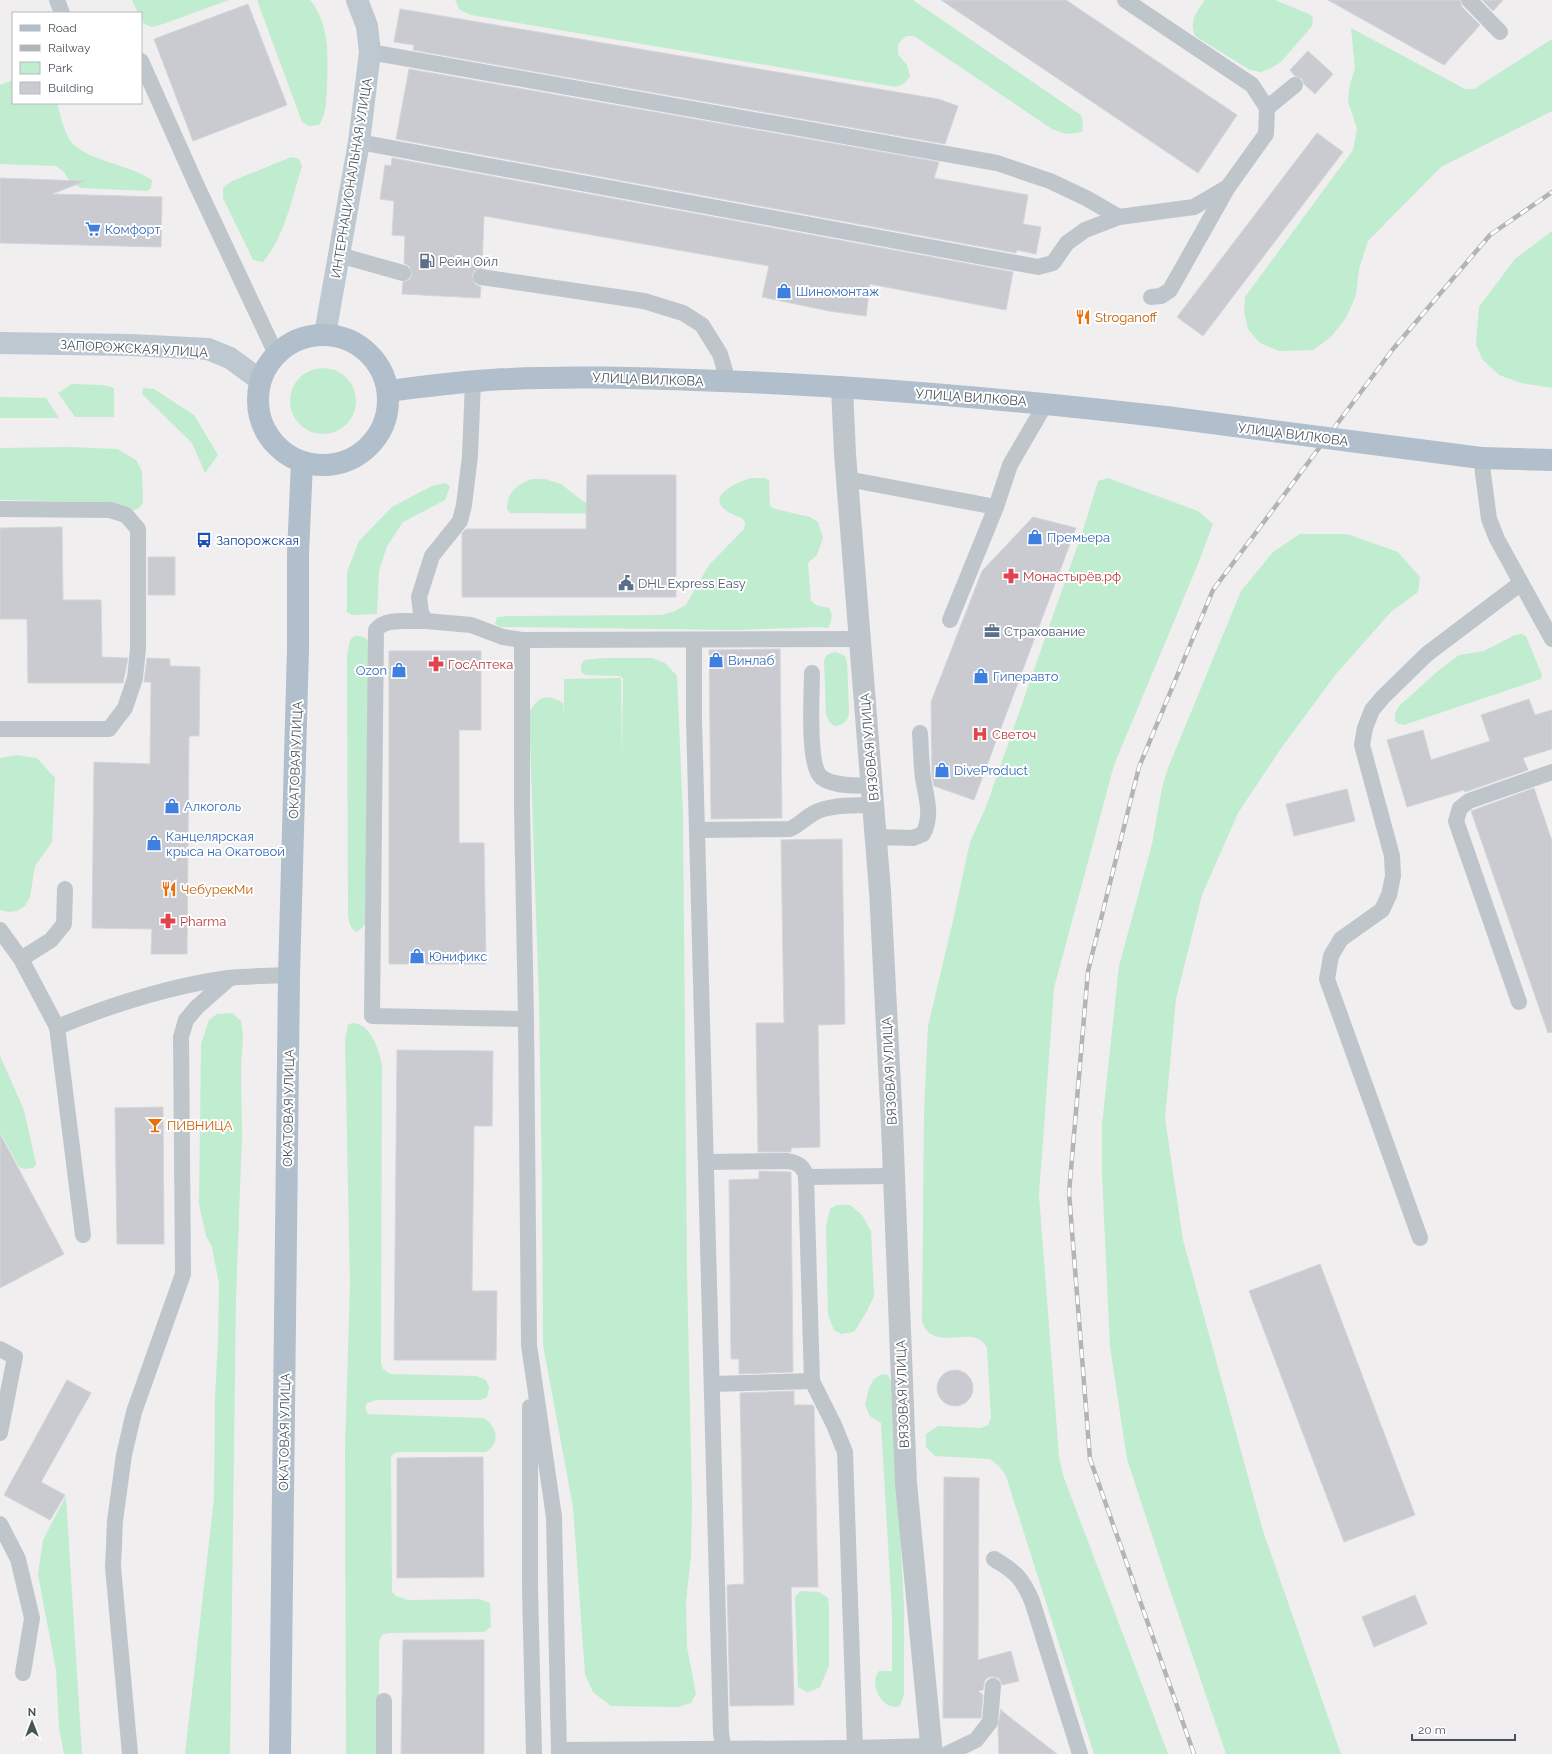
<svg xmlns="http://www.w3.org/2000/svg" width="1552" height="1754" font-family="Raleway,sans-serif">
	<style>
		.green { fill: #c0eccf }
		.building { fill: #c9cbd1; stroke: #d3d5da }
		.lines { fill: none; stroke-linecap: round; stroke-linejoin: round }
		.lane { stroke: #bec6cc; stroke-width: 16 }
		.street { stroke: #bec6cc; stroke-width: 22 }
		.secondary { stroke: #bdc8d1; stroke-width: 22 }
		.primary { stroke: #b0bfcb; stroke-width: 22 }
		.rail-casing { stroke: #b1b4b8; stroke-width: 4.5 }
		.rail { stroke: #fff; stroke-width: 3; stroke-dasharray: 9; stroke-linecap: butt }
		.primary-bridge { stroke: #b0bfcb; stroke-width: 22 }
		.labels { text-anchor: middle; stroke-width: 4; stroke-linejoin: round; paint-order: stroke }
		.street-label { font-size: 13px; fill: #48525a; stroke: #fff }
		.shop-label { font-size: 13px; fill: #366cbe; stroke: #fff; text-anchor: start }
		.service-label { font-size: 13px; fill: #4e5e75; stroke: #fff; text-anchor: start }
		.food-label { font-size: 13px; fill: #c56008; stroke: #fff; text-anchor: start }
		.transit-label { font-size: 13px; fill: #164399; stroke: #fff; text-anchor: start }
		.health-label { font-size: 13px; fill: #be3a42; stroke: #fff; text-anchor: start }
	</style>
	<rect width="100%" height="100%" fill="#f1eeef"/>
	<!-- green -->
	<g class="green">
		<path d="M132 0H229L163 24 151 27 143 23 141 13H138Z"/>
		<path d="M257 0H310C330 24 328 57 327 86 326 100 327 113 319 125L309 126 302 122Z"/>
		<path d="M455 0H913L1081 115 1083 124 1082 132 1066 134 1052 129 914 36H906L898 44V54L907 65 910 76 905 83 896 87 471 15 460 10Z"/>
		<path d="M1205 0H1275L1309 14 1313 17 1312 26 1281 62 1271 68 1261 72 1250 70 1195 36C1189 20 1196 13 1205 0Z"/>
		<path d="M1351 28 1465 89H1474L1552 39V111L1441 167 1368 241 1359 269 1356 295 1346 318 1331 337 1313 350 1279 351 1260 343 1248 329 1244 311 1245 297 1353 150 1357 129 1348 101 1350 84 1355 68Z"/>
		<path d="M13 80V103H57C60 114 65 136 73 144 88 160 130 165 152 180L151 188 147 191 81 188 71 183 64 172 56 166 0 164V85Z"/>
		<path d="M291 157 299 159 302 166C292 198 285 236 263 262L253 260 223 198V188L230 182Z"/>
		<path d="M1552 231V388L1521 383 1499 375 1482 359 1476 344 1479 307 1515 259Z"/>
		<circle cx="323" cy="401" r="33"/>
		<path d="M72 384 103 385 114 388V417H75L58 393Z"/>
		<path d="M143 388 154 389 194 415 218 455 205 473 192 443 142 394Z"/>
		<path d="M0 397 46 398 59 418H0Z"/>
		<path d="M71 447 117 449 136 460 142 471 143 503 139 508 135 510 130 509 109 502 0 500V448Z"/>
		<path d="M751 478H764L769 480 770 506 775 509 810 517 818 522 823 538 817 555 808 563 811 601 816 605 829 608C833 615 832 620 828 628L820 627 735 630 501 627 495 624 497 617 509 616 662 615 675 611 686 605 709 565 744 529 745 523 742 518C701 504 723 487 751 478Z"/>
		<path d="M1108 478 1198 511 1213 524 1198 564 1114 765 1054 988 1039 1195 1059 1456 1063 1475 1168 1754H1094L1006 1476 999 1466 990 1459 935 1456 926 1447V1434L938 1426 981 1428 988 1425 991 1418 987 1348C976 1325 945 1347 928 1332 925 1329 923 1324 922 1321L924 1112 928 1026 952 925 970 842 986 807 1083 530 1098 481Z"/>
		<path d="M532 479H545L561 484 584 502 651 514 510 513 507 510C507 492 516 485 532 479Z"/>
		<path d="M446 483 450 487 445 500 403 522 387 546 379 571 377 614 352 615 347 612V572L359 541 392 507 432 486Z"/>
		<path d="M1300 534H1347L1398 552 1420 577 1418 592 1391 612 1336 674 1282 747 1238 813 1202 895 1176 999 1165 1118 1183 1240 1263 1531 1341 1754H1226L1169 1587 1127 1459 1110 1347 1102 1175V1125L1119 966 1152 844 1162 788 1168 768 1241 591 1273 552Z"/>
		<path d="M1521 634 1526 636 1542 675 1541 679 1404 725 1399 724 1395 721V714L1399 706 1438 671 1459 655 1484 651 1515 635Z"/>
		<path d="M355 636C364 636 367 638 370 646L366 919 364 926 357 932C349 929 348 918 348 910L347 655 350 640Z"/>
		<path d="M836 652 845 656 847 662 849 712C848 721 844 725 835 726L830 723 826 715 824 662C825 655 829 653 836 652Z"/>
		<path d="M603 658H652L665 663 677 676 683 815 687 1272 692 1502 691 1556 686 1602 687 1647 696 1694 691 1703 678 1707 611 1706 593 1692 585 1675 573 1507 543 1345 542 1185 539 1000 529 713C538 696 547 693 563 703L564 716V679L621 678 622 759 623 678 620 676 586 675 581 672V666L584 660Z"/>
		<path d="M17 755 37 758 55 778 52 842 35 866 30 897 25 906 17 911 8 912 0 910V758Z"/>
		<path d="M232 1013 241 1021 243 1035 241 1068 242 1137 236 1297 230 1754H185L214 1498 215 1397 218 1340 219 1284 212 1247 206 1236 199 1204 201 1044 209 1020 217 1014Z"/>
		<path d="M352 1023C371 1023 379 1050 382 1065L381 1363 383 1369 390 1374 477 1376 486 1380 489 1388 487 1397 481 1400H377L367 1403 365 1408 368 1414 484 1418C498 1427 500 1443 486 1452H398L393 1454 391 1458 392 1592 396 1596 408 1600 479 1599 490 1603 491 1627 484 1632 389 1633 382 1635 379 1641V1754H346L345 1449 350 1285 345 1039 348 1025Z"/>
		<path d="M0 1056 24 1110 36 1164 33 1168 24 1169 19 1167 0 1132Z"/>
		<path d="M837 1205H850L862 1215 871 1231 874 1296 867 1311 854 1332 841 1334 834 1330 828 1315 826 1227 830 1209Z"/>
		<path d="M882 1374 888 1375 893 1387 904 1607V1694L900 1706C883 1712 868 1684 879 1671H892V1614L881 1423 870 1416 865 1405 869 1388 874 1379Z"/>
		<path d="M66 1496 82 1754H64L59 1728 56 1670 38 1575 43 1540Z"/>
		<path d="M800 1591 819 1592 828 1598 829 1608V1666L820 1687 812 1691 807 1692 798 1687 795 1597Z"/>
	</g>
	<!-- building -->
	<g class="building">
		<path d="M941 0H1066L1237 115 1198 173Z"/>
		<path d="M1328 0H1460L1462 7 1480 25 1444 65Z"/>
		<path d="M1482 0H1503L1493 11Z"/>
		<path d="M248 4 287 105 193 141 154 39Z"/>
		<path d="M400 9 938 99 958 106 945 144 413 50 414 45 394 42Z"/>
		<path d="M1308 51 1333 74 1315 94 1304 84 1302 79 1295 76 1290 70Z"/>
		<path d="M409 69 939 162 934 178 1028 195 1023 224 1041 227 1036 254 1017 250 1016 253 396 139Z"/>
		<path d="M1317 133 1343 152 1203 336 1177 317Z"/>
		<path d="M392 158 1013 272 1006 310 870 284 866 316 829 311 762 297 769 266 484 216 482 268 474 271 472 276 475 284 481 287 480 298 402 294 403 282 409 280 412 275 410 267 404 263 405 236 392 235 394 201 380 199 385 165 391 166Z"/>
		<path d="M0 178 85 181 52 194 162 197 161 247 0 243Z"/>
		<path d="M587 475H676V597H462V533L466 529H586Z"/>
		<path d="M1033 517 1076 528 974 800 934 786 932 776 931 702 982 571Z"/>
		<path d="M62 527 63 600H101L102 657 128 658 123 683H28L27 619H0V528Z"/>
		<rect x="148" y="557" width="27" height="38"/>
		<path d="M780 649 782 818 711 819 709 650Z"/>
		<path d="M389 651H481V730H459V843H484L486 964H389Z"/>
		<path d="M147 658 170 659V666L200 667 199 736H189L187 954H151L152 929 92 928 94 762 150 764 151 682H144Z"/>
		<path d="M1529 699 1535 715 1552 710V749L1523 758 1528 770 1465 792 1464 790 1407 807 1387 740 1423 730 1431 760 1490 741 1481 715Z"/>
		<path d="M1534 788 1552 841V1032L1548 1033 1471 811Z"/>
		<path d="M1347 789 1355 821 1294 836 1286 804Z"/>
		<path d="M842 839 845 1024 818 1025 820 1147 791 1148V1152H758L756 1023H784L781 840Z"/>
		<path d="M397 1050 493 1051 492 1126H474L472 1291H497L496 1360H394Z"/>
		<path d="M163 1107 164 1244H117L115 1108Z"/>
		<path d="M0 1134 64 1254 0 1288Z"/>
		<path d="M759 1171 791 1172 793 1372 739 1374V1359H731L729 1180 759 1179Z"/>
		<path d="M1320 1264 1415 1515 1344 1542 1249 1291Z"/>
		<circle cx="955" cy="1388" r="18"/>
		<path d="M67 1380 91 1393 41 1482 65 1495 50 1520 4 1495Z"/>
		<path d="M794 1391V1405H813L814 1407 818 1587H791L794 1705 730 1706 727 1585 744 1584 740 1393Z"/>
		<path d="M483 1457 484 1577 397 1578V1458Z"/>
		<path d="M944 1477 979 1478 978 1660 1011 1651 1019 1681 1002 1685 999 1678 994 1677H989L985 1680 983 1690 978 1691 983 1695 981 1718H943Z"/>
		<path d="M1415 1595 1427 1624 1374 1647 1362 1617Z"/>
		<path d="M403 1640H484V1754H401Z"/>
		<path d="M1001 1709 1003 1712 1057 1754H999L998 1726Z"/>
	</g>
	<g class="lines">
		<!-- lane -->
		<g class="lane">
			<path d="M57 0 62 13"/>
			<path d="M1125 0 1252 85 1267 108 1266 134 1228 187 1170 290 1161 296 1151 297"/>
			<path d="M1469 0 1500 32"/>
			<path d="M370 52 997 163 1050 181 1086 198 1119 217 1194 207 1228 187"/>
			<path d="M141 61 196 184 276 354"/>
			<path d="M1267 108 1295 85"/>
			<path d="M359 142 1038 267 1053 263 1067 243 1085 230 1119 217"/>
			<path d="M339 255 403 273"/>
			<path d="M481 277 644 301 683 313 702 325 720 354 728 381"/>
			<path d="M473 381 470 456 464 505 460 521 432 556 419 597 421 613 426 621 471 625 503 637 522 640 860 639"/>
			<path d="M1481 458 1489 519 1497 539 1552 639"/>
			<path d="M847 479 996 507"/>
			<path d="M0 509 110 510 126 515 138 529V649L135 678 125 708 109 729H0"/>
			<path d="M950 620 996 507 1010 465 1046 403"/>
			<path d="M426 621C410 622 386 617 376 630L372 1016 526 1019"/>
			<path d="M522 640V807L526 1019 529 1345 554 1517 559 1754"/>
			<path d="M694 640V719L721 1734 725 1754"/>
			<path d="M812 673C812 693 807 764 821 777 832 786 858 786 872 785"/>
			<path d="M697 830 790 829C799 825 805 818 814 813 831 804 854 806 873 805"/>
			<path d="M876 837 913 838 923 834C933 815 926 797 923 778 921 763 921 748 920 733"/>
			<path d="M0 930 21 959 57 1027"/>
			<path d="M21 959 51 940 64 924 65 889"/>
			<path d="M1519 1002 1456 821 1460 808 1469 801 1552 772"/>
			<path d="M706 1162 788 1161C799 1163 804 1167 806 1177L812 1381 712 1384"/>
			<path d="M806 1177 893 1176"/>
			<path d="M83 1235 57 1027C111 1005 170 986 228 978 248 976 269 976 289 975"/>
			<path d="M1420 1238 1327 979 1331 956 1341 939 1382 910 1389 895 1393 876 1392 856 1362 745 1365 728 1372 710 1383 697 1427 654 1521 583"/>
			<path d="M0 1349 15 1357 0 1433"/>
			<path d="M812 1381 834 1425 845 1452 855 1748 931 1746"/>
			<path d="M530 1407V1589L534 1754"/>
			<path d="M0 1524 18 1559 32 1618 23 1673"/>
			<path d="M994 1559C1016 1572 1022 1578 1032 1601L1080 1754"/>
			<path d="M559 1750 855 1748"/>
			<path d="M130 1754 113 1567 115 1521 124 1455 134 1412 183 1274 181 1037 186 1020 197 1007 230 978"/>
			<path d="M384 1754V1701"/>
			<path d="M947 1754 976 1740 990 1722 993 1686"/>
		</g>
		<!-- street -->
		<path class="street" d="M842 387 845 454 880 891 892 1125 906 1483 932 1754"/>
		<!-- secondary -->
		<g class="secondary">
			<path d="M325 334 359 142 370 52 367 26 357 0"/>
			<path d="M0 343 131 345 208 349 230 358 260 380"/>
		</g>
		<!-- primary -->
		<g class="primary">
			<circle cx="323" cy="400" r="65"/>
			<path d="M388 391C429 386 469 380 509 379 571 376 632 378 694 380 852 385 1009 399 1166 417"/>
			<path d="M1481 458 1552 460"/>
			<path d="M280 1754 289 975 298 649V554L302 462"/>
		</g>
		<defs>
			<path id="rail" d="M1194 1754 1090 1459 1069 1193 1088 971 1139 767 1213 590 1393 349 1490 235 1552 192"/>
		</defs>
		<!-- rail casing -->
		<use href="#rail" class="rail-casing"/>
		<!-- rail -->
		<use href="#rail" class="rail"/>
		<!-- primary-bridge -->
		<path class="primary-bridge" d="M1166 417 1481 458"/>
	</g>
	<!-- icons -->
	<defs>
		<symbol id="supermarket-bare" viewBox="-9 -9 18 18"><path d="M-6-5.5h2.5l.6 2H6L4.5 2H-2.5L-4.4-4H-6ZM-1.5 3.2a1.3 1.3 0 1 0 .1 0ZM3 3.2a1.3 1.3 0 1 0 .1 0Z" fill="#3f7fe0" stroke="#fff" stroke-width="2.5" paint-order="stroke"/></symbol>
		<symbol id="fuel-bare" viewBox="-9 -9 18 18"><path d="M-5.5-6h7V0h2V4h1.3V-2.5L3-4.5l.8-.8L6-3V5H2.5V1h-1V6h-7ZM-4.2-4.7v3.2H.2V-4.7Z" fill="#5c6f8a" stroke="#fff" stroke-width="2.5" paint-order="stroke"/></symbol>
		<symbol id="shop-bare" viewBox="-9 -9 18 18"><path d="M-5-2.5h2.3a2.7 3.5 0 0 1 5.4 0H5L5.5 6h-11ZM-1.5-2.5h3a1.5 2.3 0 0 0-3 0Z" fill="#3f7fe0" stroke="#fff" stroke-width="2.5" paint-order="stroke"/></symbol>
		<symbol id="restaurant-bare" viewBox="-9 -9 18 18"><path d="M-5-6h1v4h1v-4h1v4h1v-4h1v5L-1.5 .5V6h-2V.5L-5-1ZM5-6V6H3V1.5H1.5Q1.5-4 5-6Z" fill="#e8710a" stroke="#fff" stroke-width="2.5" paint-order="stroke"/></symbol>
		<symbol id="bus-bare" viewBox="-9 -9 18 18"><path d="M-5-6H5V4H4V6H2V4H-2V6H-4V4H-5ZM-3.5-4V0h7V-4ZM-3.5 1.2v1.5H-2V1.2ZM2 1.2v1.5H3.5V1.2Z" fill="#1a4fb4" stroke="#fff" stroke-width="2.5" paint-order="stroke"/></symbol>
		<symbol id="pharmacy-bare" viewBox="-9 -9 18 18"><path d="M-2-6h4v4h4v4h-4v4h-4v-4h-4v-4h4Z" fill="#e0444e" stroke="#fff" stroke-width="2.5" paint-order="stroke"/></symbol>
		<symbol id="civic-bare" viewBox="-9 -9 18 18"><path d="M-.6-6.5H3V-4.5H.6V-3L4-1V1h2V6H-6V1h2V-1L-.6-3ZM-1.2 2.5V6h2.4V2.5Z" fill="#5c6f8a" stroke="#fff" stroke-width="2.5" paint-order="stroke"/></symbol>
		<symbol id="office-bare" viewBox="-9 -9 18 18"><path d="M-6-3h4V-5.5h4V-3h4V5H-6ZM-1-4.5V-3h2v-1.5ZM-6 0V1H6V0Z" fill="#5c6f8a" stroke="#fff" stroke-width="2.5" paint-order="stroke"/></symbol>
		<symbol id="hospital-bare" viewBox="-9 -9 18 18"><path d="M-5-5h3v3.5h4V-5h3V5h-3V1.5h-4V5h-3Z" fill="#e0444e" stroke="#fff" stroke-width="2.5" paint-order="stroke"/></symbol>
		<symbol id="bar-bare" viewBox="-9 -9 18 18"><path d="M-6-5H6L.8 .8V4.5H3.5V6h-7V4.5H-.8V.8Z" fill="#e8710a" stroke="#fff" stroke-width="2.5" paint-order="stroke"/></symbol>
	</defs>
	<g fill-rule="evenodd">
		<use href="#supermarket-bare" x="82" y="218" width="22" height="22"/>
		<use href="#fuel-bare" x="416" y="250" width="22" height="22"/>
		<use href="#shop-bare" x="773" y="280" width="22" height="22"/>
		<use href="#restaurant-bare" x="1072" y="306" width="22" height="22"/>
		<use href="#shop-bare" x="1024" y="526" width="22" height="22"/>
		<use href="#bus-bare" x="193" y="529" width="22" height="22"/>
		<use href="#pharmacy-bare" x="1000" y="565" width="22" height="22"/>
		<use href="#civic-bare" x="615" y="572" width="22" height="22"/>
		<use href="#office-bare" x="981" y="620" width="22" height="22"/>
		<use href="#shop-bare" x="705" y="649" width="22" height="22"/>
		<use href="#pharmacy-bare" x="425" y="653" width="22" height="22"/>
		<use href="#shop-bare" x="388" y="659" width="22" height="22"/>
		<use href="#shop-bare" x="970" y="665" width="22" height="22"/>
		<use href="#hospital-bare" x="969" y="723" width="22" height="22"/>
		<use href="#shop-bare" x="931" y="759" width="22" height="22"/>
		<use href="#shop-bare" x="161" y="795" width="22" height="22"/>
		<use href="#shop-bare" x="143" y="832" width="22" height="22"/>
		<use href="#restaurant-bare" x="158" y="878" width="22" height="22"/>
		<use href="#pharmacy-bare" x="157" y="910" width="22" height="22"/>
		<use href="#shop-bare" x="406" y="945" width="22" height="22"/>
		<use href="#bar-bare" x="144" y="1114" width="22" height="22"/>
	</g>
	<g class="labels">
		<!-- street labels -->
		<g class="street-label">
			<text transform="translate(351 178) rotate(-81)" y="5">ИНТЕРНАЦИОНАЛЬНАЯ УЛИЦА</text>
			<text transform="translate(134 348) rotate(3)" y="5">ЗАПОРОЖСКАЯ УЛИЦА</text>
			<text transform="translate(648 379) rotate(2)" y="5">УЛИЦА ВИЛКОВА</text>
			<text transform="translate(971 397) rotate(4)" y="5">УЛИЦА ВИЛКОВА</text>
			<text transform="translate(1293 434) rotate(7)" y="5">УЛИЦА ВИЛКОВА</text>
			<text transform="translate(869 747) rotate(-95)" y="5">ВЯЗОВАЯ УЛИЦА</text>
			<text transform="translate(295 760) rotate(-88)" y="5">ОКАТОВАЯ УЛИЦА</text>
			<text transform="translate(889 1071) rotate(-93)" y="5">ВЯЗОВАЯ УЛИЦА</text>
			<text transform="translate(288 1108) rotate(-89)" y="5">ОКАТОВАЯ УЛИЦА</text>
			<text transform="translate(902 1394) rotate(-92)" y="5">ВЯЗОВАЯ УЛИЦА</text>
			<text transform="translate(284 1432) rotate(-89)" y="5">ОКАТОВАЯ УЛИЦА</text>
		</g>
		<!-- shop labels -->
		<g class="shop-label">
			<text x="105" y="234">Комфорт</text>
			<text x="796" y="296">Шиномонтаж</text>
			<text x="1047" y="542">Премьера</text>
			<text x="728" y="665">Винлаб</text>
			<text x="387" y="675" text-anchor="end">Ozon</text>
			<text x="993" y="681">Гиперавто</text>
			<text x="954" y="775">DiveProduct</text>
			<text x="184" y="811">Алкоголь</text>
			<text x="166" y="841">Канцелярская<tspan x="166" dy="15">крыса на Окатовой</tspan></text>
			<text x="429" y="961">Юнификс</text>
		</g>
		<!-- service labels -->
		<g class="service-label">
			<text x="439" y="266">Рейн Ойл</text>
			<text x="638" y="588">DHL Express Easy</text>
			<text x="1004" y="636">Страхование</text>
		</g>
		<!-- food labels -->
		<g class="food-label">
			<text x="1095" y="322">Stroganoff</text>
			<text x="181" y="894">ЧебурекМи</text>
			<text x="167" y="1130">ПИВНИЦА</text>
		</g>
		<!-- transit labels -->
		<g class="transit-label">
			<text x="216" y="545">Запорожская</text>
		</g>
		<!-- health labels -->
		<g class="health-label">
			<text x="1023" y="581">Монастырёв.рф</text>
			<text x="448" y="669">ГосАптека</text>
			<text x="992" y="739">Светоч</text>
			<text x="180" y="926">Pharma</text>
		</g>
	</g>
	<!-- legend -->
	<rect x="12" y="12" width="130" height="92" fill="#ffffff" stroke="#b6babd"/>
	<rect x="20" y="25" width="20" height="6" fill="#b0bfcb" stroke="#b6babd"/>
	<text x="48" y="32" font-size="12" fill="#48525a">Road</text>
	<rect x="20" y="45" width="20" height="6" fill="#b1b4b8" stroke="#b6babd"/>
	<text x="48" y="52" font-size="12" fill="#48525a">Railway</text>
	<rect x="20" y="62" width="20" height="12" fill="#c0eccf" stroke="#b6babd"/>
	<text x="48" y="72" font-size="12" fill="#48525a">Park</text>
	<rect x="20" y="82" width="20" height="12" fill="#c9cbd1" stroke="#b6babd"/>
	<text x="48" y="92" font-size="12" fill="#48525a">Building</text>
	<!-- north arrow -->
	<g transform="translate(32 1722)" stroke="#ffffff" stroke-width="3" paint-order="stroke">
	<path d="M0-3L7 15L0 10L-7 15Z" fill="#48525a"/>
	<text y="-6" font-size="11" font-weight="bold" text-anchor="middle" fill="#48525a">N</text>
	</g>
	<!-- scale -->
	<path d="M1412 1734v6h103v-6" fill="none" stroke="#48525a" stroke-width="2"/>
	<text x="1418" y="1734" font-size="12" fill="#48525a" stroke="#ffffff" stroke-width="3" paint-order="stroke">20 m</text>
</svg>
